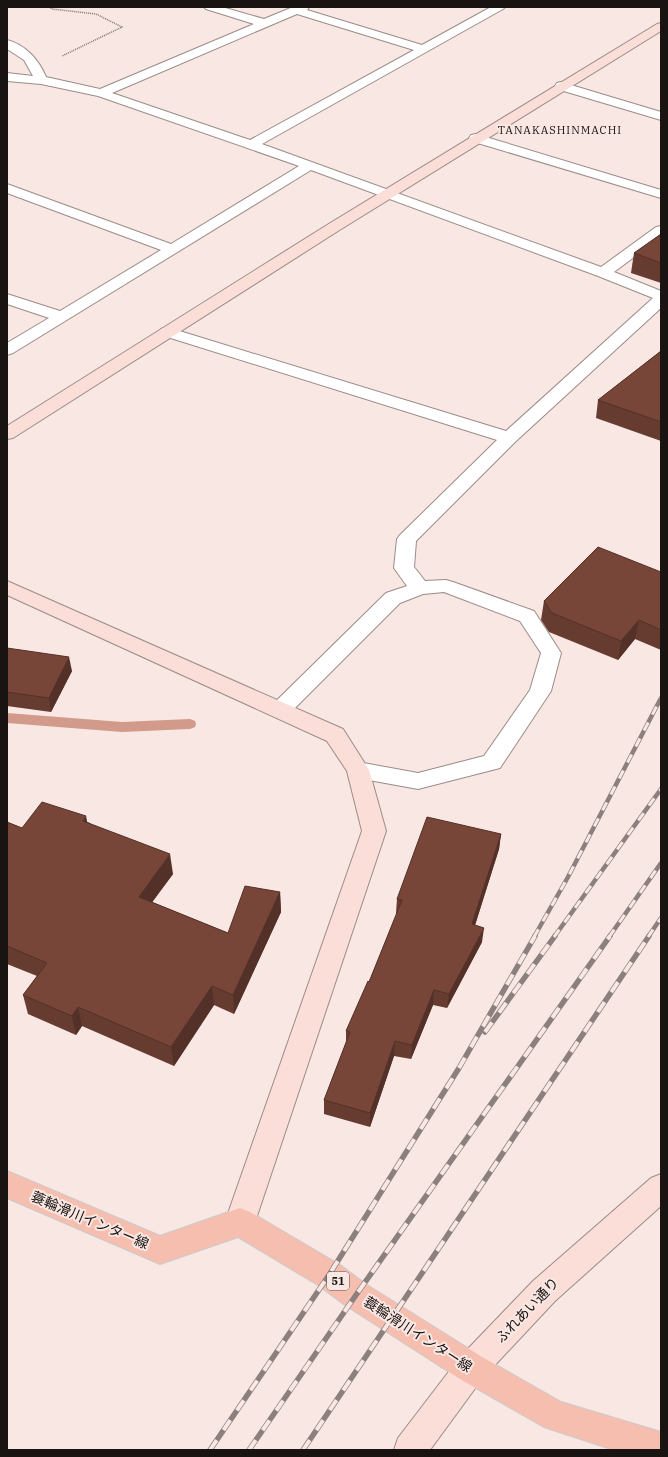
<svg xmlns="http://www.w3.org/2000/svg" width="668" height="1457" font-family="'IBM Plex Serif','Noto Sans JP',serif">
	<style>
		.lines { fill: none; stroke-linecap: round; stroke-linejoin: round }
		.stream { fill: #d19a8a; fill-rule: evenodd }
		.street-casing { stroke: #9b8c88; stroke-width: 2 }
		.secondary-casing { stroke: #9b8c88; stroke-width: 2 }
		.primary-casing { stroke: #cccbcb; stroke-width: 2 }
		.path { stroke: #7f7472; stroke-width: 1.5; stroke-dasharray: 1 1; stroke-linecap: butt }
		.street { fill: #fff; fill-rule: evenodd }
		.secondary { fill: #faded7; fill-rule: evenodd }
		.primary { fill: #f5beaf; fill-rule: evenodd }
		.rail-far1-casing { stroke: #8c807e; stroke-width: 4.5 }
		.rail-casing { stroke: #8c807e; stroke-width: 5.5 }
		.rail-far1 { stroke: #f8e7e3; stroke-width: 3; stroke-dasharray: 9; stroke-linecap: butt }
		.rail { stroke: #f8e7e3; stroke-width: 4; stroke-dasharray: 12; stroke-linecap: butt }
		.wall { fill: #663c31 }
		.shaded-wall { fill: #533128 }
		.building { fill: #774639; stroke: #533128 }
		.labels { text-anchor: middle; stroke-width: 4; stroke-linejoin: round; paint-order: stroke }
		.far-neighbourhood-label { font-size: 11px; letter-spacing: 1px; fill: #191312; stroke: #f8e7e3 }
		.shield { fill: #f8e7e3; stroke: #5c5351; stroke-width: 1 }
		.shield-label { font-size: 11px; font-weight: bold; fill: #191312 }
		.near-street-label { font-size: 14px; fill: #191312; stroke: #f8e7e3 }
	</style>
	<rect width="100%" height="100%" fill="#f8e7e3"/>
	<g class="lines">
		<!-- stream -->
		<path class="stream" d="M7 713 122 722 190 719 195 721 196 724 195 727 190 729 122 732 7 723Z"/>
		<defs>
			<g id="street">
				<path d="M204 7H222L264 19 293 7H309L307 10 422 45 491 7H505L503 9 262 144 601 267 656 227 661 226V237L614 272 661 291V308L515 442 416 541 414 567 425 581 446 580 453 582 534 611 561 653 551 691 500 768 418 789 358 778 350 776 347 770 350 764 358 762 418 773 484 756 530 690 541 653 520 621 444 592 423 594 400 603 288 715 280 718 272 715 269 710 272 705 386 593 407 586 394 568 397 539 400 535 497 440 161 335 159 332 161 329 167 327 173 329 506 431 653 298 598 276 311 170 13 353 7 355V343L49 318 7 304V294L60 311 161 250 7 193V184L171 244 299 166 98 96 41 84 7 81V73L33 76 24 60 7 49V40C26 45 39 60 46 77L100 89 254 24 206 9ZM297 14 414 50 250 140 112 93Z"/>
				<path d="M561 82 661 112V120L557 89 555 86 557 83Z"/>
				<path d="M476 134 661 190V198L471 141 469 138 471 135Z"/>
			</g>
			<g id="secondary">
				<path d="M661 23V31L338 231 13 438 7 439V426L327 225 657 24Z"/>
				<path d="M7 581 343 729 369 770 386 831 255 1222 250 1232 240 1236 230 1232 225 1222 362 831 347 771 327 741 7 595Z"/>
				<path d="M661 1174V1206L555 1301 482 1379 430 1450H394L398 1438 460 1357 533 1281 651 1178Z"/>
			</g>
			<path id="primary" d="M7 1171 160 1236 240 1208 250 1212 340 1265 367 1285 482 1357 561 1402 661 1432V1450H614L544 1427 460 1379 345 1305 318 1285 238 1237 160 1264 7 1198Z"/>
		</defs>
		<!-- street casing -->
		<use href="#street" class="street-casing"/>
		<!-- secondary casing -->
		<use href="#secondary" class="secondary-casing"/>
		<!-- primary casing -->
		<use href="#primary" class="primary-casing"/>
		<!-- path -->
		<path class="path" d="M49 7 52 9 96 14 122 27 62 56"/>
		<!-- street -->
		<use href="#street" class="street"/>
		<!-- secondary -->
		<use href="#secondary" class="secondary"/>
		<!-- primary -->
		<use href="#primary" class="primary"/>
		<defs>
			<g id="rail-far1">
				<path d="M534 937 568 877 661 698"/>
				<path d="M554 937 661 789"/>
				<path d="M609 937 661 863"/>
				<path d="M648 937 661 918"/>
			</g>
			<g id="rail">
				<path d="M485 1032 555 936"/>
				<path d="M210 1450 329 1275 459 1068 535 936"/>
				<path d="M249 1450 356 1295 610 936"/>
				<path d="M303 1450 649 936"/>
			</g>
		</defs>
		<!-- rail-far1 casing -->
		<use href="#rail-far1" class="rail-far1-casing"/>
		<!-- rail casing -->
		<use href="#rail" class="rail-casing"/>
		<!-- rail-far1 -->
		<use href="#rail-far1" class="rail-far1"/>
		<!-- rail -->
		<use href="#rail" class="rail"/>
	</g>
	<!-- wall -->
	<g class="wall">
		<path d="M661 234V283L631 273 634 253Z"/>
		<path d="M661 351V441L596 418 598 400Z"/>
		<path d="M661 572V650L635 639 618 660 549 632 541 620 544 601Z"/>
		<path d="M7 648 72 671 51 712 7 706Z"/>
		<path d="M7 822 22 828 88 822 173 874 152 902 228 933 280 892 281 912 234 1014 214 1005 174 1066 82 1026 76 1035 28 1014 23 995 37 976 7 964Z"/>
		<path d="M501 834 499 849 475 925 482 942 447 1008 433 1005 411 1059 394 1056 370 1127 324 1114V1100L346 1043V1031L369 982 397 913H396L397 899Z"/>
	</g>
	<!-- shaded-wall -->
	<g class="shaded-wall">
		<path d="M639 620 635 639 618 660 621 641Z"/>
		<path d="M69 657 72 671 51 712 49 698Z"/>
		<path d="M86 816 90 836 83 821Z"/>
		<path d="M501 834 499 849 471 938 472 924Z"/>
		<path d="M170 854 173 874 142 916 139 897Z"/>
		<path d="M280 892 281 912 234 1014 233 995Z"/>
		<path d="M484 928 482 942 447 1008 449 994Z"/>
		<path d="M212 986 214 1005 174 1066 171 1047Z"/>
		<path d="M434 990 433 1005 411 1059 412 1045Z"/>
		<path d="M78 1007 82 1026 76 1035 72 1016Z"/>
		<path d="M395 1041 394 1056 370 1127V1113Z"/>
	</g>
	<!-- building -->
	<g class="building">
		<path d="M661 234V263L634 253Z"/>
		<path d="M661 351V422L598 400Z"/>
		<path d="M598 547 661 572V630L639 620 621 641 552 613 544 601Z"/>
		<path d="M7 648 69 657 49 698 7 692Z"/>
		<path d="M42 802 86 816 83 821 170 854 139 897 228 933 245 886 280 892 233 995 212 986 171 1047 78 1007 72 1016 23 995 47 963 7 946V822L22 828Z"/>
		<path d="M427 817 501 834 472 924 484 928 449 994 434 990 412 1045 395 1041 370 1113 324 1100 350 1032 346 1031 368 981 369 982 402 900 397 899Z"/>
	</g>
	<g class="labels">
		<!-- far-neighbourhood labels -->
		<g class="far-neighbourhood-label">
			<text x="560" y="134">TANAKASHINMACHI</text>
		</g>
		<!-- shield labels -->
		<rect class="shield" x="327" y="1272" width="22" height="18" rx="3"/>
		<g class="shield-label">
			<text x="338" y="1285">51</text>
		</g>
		<!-- near-street labels -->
		<g class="near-street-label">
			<text transform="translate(90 1220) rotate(23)" y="5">蓑輪滑川インター線</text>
			<text transform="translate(527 1310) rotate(-46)" y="5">ふれあい通り</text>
			<text transform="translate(418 1334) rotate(33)" y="5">蓑輪滑川インター線</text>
		</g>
	</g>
	<!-- border -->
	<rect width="668" height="1457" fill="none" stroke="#191312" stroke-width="16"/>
</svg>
